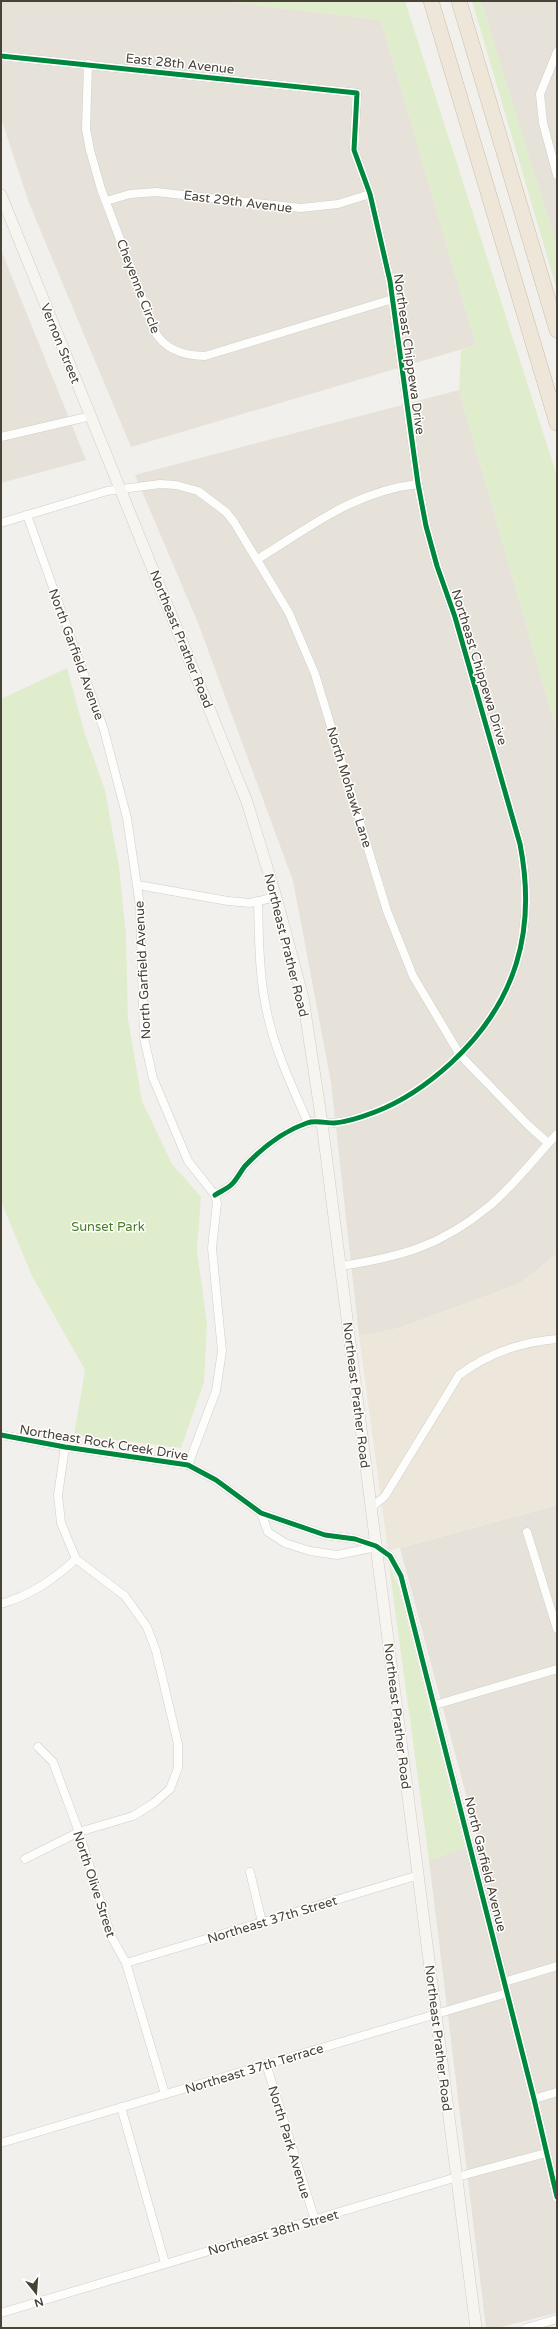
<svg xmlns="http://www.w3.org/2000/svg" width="558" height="2329" font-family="'Varela Round',sans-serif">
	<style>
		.residential { fill: #e6e2d9 }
		.education { fill: #ede7db }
		.green { fill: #e0edcc }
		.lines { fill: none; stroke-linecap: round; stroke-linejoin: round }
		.minor-casing { stroke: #d0cec9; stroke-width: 9 }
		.secondary-casing { stroke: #d2cdc3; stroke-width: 12 }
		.motorway-casing { stroke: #cbbda7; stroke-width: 16 }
		.minor { stroke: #fdfdfc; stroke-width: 8 }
		.secondary { stroke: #f7f5ef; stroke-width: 11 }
		.motorway { stroke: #ede6d9; stroke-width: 15 }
		.cycleway-casing { stroke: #fff; stroke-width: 8 }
		.cycleway { stroke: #00873e; stroke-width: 5 }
		.labels { text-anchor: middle; stroke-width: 3; stroke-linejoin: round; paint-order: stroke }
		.street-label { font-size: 13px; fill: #494237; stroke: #fff }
		.park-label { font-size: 13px; fill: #497e27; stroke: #fff }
	</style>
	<rect width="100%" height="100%" fill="#f2f0ec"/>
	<!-- residential -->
	<g class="residential">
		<path d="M1 1H224L381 20 476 345 131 447 29 203 1 118Z"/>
		<path d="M481 1H557V246L509 93Z"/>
		<path d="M1 250 86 460 1 483Z"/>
		<path d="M459 390 557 732V1254L519 1284 396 1329 359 1336 331 1082 293 881 198 623 135 475Z"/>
		<path d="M557 1505V2313L497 2328H486L429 1860 479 1843 400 1548Z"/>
	</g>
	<!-- education -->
	<path class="education" d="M557 1254V1505L388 1551 359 1336 396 1329 519 1284Z"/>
	<!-- green -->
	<g class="green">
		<path d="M224 1H405L557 476V732L459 390 461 350 476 345 381 20Z"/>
		<path d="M472 1H481L557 246V290Z"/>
		<path d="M67 668 85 734 105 790 119 867 126 935 128 1019 142 1101 172 1164 201 1197 197 1250 207 1324 204 1382 181 1448 74 1435 85 1370 32 1276 1 1201V699Z"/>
		<path d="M389 1565 399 1588 465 1848 429 1860Z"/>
	</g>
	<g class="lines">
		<defs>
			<g id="minor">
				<path d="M557 52 540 94 543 123 557 175"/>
				<path d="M1 56 357 93 354 150 370 194 390 281 418 484 426 526 437 566 455 617 520 844C537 931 516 1003 451 1063 428 1084 404 1101 375 1112 362 1117 348 1122 334 1123 326 1123 315 1120 307 1123 284 1131 262 1148 245 1166 241 1171 238 1177 233 1183 229 1188 221 1191 215 1195"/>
				<path d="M88 64 86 129 90 150 101 189 155 332C166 350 183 356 205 356L393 299"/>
				<path d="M106 201 130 194 156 192 301 208 338 204 370 194"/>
				<path d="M1 437 91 416"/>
				<path d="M27 515 104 730 127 818 140 906 144 1038 153 1078 188 1161 215 1195 217 1203 212 1248 222 1351 216 1391 188 1465"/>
				<path d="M1 523 107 491 160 484 176 485 198 491 226 512 234 522 289 613 315 674 387 911 413 976 460 1055 528 1125 548 1143"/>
				<path d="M258 559C310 527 355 491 418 484"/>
				<path d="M138 885 228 901 250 903 276 897"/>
				<path d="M258 901C259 940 259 979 268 1017 276 1053 293 1088 308 1123"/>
				<path d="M341 1266C400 1257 441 1246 488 1207 513 1187 535 1157 557 1134"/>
				<path d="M1 1435 65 1447 188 1465 216 1480 261 1513 325 1535 355 1539 376 1546 390 1556 401 1576 534 2099 557 2197"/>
				<path d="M372 1507 385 1496 459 1375C487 1354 522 1342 557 1339"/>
				<path d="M261 1513 268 1532 285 1543 310 1551 337 1555 376 1547"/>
				<path d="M527 1532 557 1629"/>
				<path d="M1 1604C31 1595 53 1580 76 1559"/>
				<path d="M435 1705 557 1669"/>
				<path d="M38 1747 53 1762 79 1832 111 1936 126 1963 165 2094"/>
				<path d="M25 1859 79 1832 133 1816 154 1803 170 1789 178 1768V1744L156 1651 147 1627 125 1596 76 1559 61 1523 58 1495 65 1447"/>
				<path d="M250 1872 262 1922"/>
				<path d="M126 1963 419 1875"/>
				<path d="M504 1982 557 1966"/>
				<path d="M266 2064 315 2220"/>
				<path d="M534 2099 557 2092"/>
				<path d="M121 2107 165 2263"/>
				<path d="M1 2143 507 1993"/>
				<path d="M1 2313 457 2177 546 2153"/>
				<path d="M526 2328 557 2319"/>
			</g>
			<path id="secondary" d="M1 195 247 802 276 897 303 998 322 1123 476 2328"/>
			<g id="motorway">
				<path d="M431 1 557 423"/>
				<path d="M459 1 557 330"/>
			</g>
		</defs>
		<!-- minor casing -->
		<use href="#minor" class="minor-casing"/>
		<!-- secondary casing -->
		<use href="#secondary" class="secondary-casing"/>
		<!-- motorway casing -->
		<use href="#motorway" class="motorway-casing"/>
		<!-- minor -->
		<use href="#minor" class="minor"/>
		<!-- secondary -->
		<use href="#secondary" class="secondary"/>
		<!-- motorway -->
		<use href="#motorway" class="motorway"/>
		<defs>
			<g id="cycleway">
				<path d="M1 56 357 93 354 150 370 194 390 281 418 484 426 526 437 566 455 617 520 844C537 931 516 1003 451 1063 428 1084 404 1101 375 1112 362 1117 348 1122 334 1123 326 1123 315 1120 307 1123 284 1131 262 1148 245 1166 241 1171 238 1177 233 1183 229 1188 221 1191 215 1195"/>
				<path d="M1 1435 65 1447 188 1465 216 1480 261 1513 325 1535 355 1539 376 1546 390 1556 401 1576 534 2099 557 2197"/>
			</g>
		</defs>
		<!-- cycleway casing -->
		<use href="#cycleway" class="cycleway-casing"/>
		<!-- cycleway -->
		<use href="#cycleway" class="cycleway"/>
	</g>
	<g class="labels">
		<!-- street labels -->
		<g class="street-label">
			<text transform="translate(180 63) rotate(6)" y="5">East 28th Avenue</text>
			<text transform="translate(238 201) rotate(7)" y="5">East 29th Avenue</text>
			<text transform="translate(139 286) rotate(69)" y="5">Cheyenne Circle</text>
			<text transform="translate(61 343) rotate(68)" y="5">Vernon Street</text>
			<text transform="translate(410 354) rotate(82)" y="5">Northeast Chippewa Drive</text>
			<text transform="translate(182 639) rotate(68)" y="5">Northeast Prather Road</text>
			<text transform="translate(77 654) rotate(70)" y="5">North Garfield Avenue</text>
			<text transform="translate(480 667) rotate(73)" y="5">Northeast Chippewa Drive</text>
			<text transform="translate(350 787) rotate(73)" y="5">North Mohawk Lane</text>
			<text transform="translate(287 945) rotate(76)" y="5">Northeast Prather Road</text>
			<text transform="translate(142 970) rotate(-93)" y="5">North Garfield Avenue</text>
			<text transform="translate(357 1395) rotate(83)" y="5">Northeast Prather Road</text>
			<text transform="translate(104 1442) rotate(9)" y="5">Northeast Rock Creek Drive</text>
			<text transform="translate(398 1716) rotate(83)" y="5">Northeast Prather Road</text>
			<text transform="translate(486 1864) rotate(76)" y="5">North Garfield Avenue</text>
			<text transform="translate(95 1884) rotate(72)" y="5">North Olive Street</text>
			<text transform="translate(272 1919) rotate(-17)" y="5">Northeast 37th Street</text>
			<text transform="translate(439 2038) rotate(83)" y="5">Northeast Prather Road</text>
			<text transform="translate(254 2068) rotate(-17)" y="5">Northeast 37th Terrace</text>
			<text transform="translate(290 2142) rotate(73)" y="5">North Park Avenue</text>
			<text transform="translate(273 2232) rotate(-16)" y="5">Northeast 38th Street</text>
		</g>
		<!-- park labels -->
		<g class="park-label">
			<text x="108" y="1231">Sunset Park</text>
		</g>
	</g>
	<!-- border -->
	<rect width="558" height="2329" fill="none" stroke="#494237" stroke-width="4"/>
	<!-- north arrow -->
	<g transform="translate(36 2293) rotate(163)" stroke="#ffffff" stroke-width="3" paint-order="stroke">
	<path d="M0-3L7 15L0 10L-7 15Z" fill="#494237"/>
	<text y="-6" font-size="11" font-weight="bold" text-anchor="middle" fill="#494237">N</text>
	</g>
</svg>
